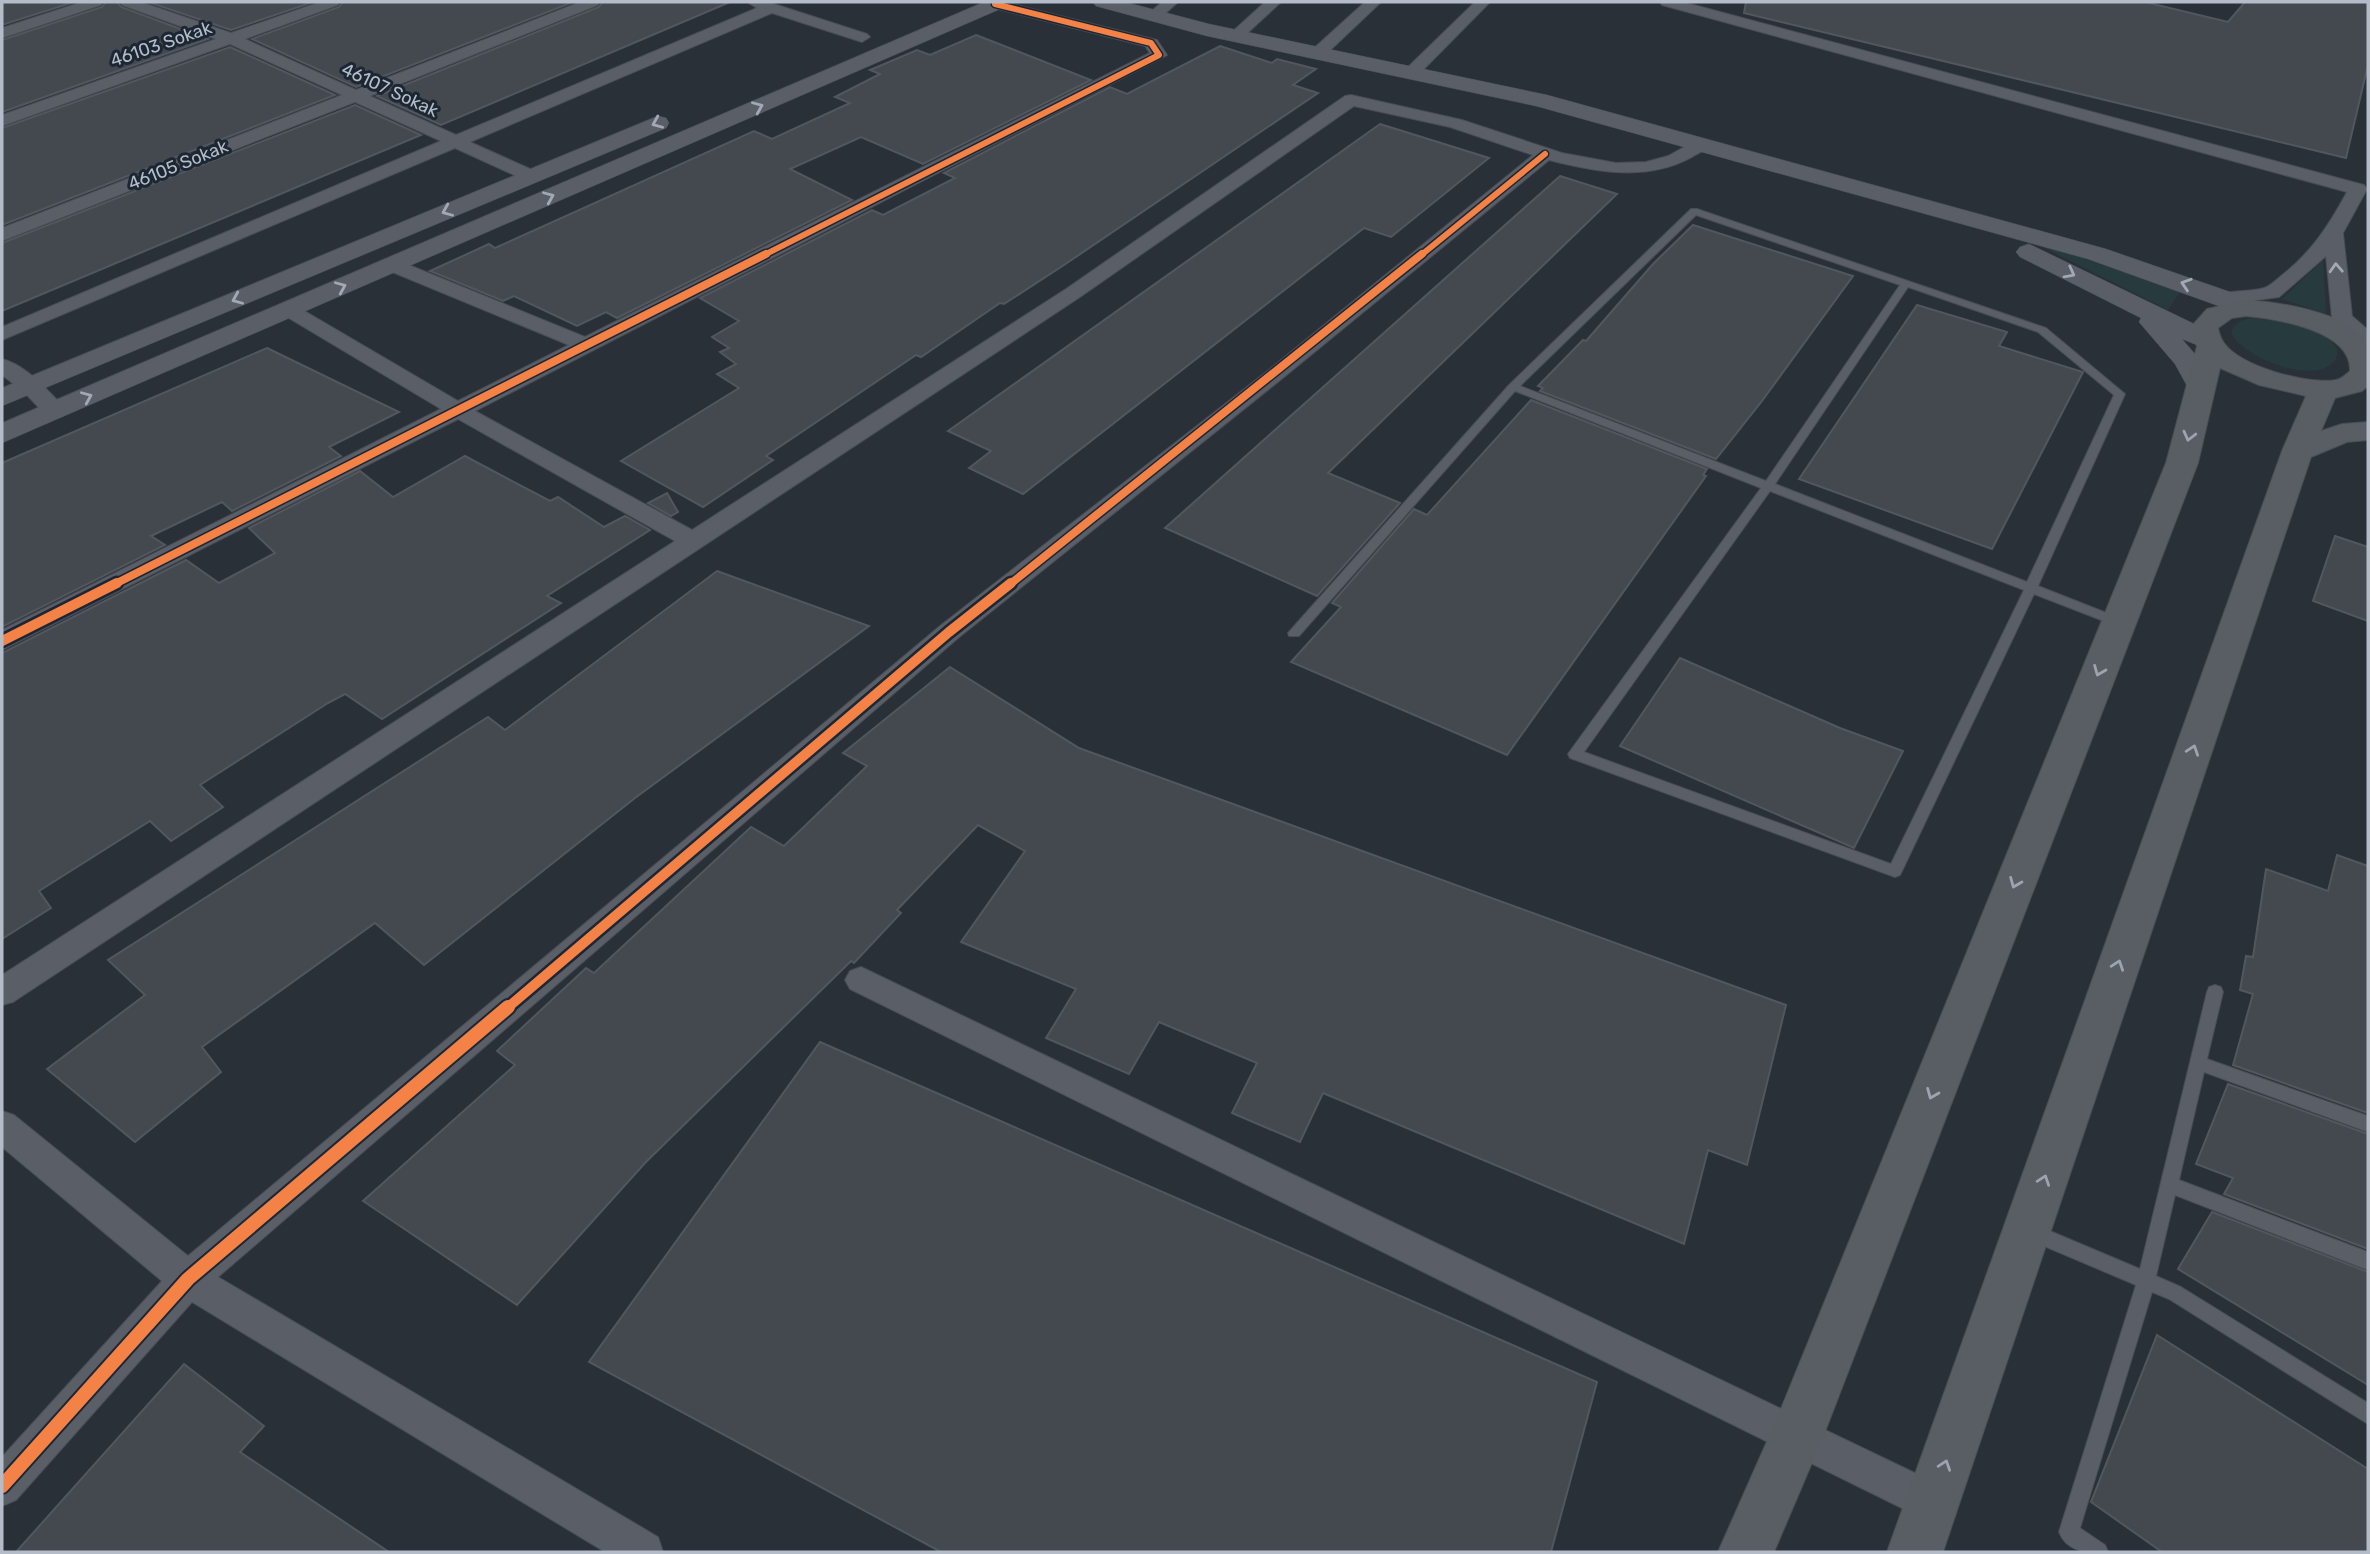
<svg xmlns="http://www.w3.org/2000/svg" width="2370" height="1554" font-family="Rubik,sans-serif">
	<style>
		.green { fill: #273a3e }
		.building { fill: #444950; stroke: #52575f; stroke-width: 2 }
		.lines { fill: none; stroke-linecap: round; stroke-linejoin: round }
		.service-casing { stroke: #484c53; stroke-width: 2 }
		.minor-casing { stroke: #484c53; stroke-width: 2 }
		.tertiary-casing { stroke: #484c53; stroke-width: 1 }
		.secondary-casing { stroke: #484c53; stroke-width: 2 }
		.service { fill: #5a5e66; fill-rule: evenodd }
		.minor { fill: #5a5e66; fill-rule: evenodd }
		.tertiary { fill: #5a5e66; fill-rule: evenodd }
		.secondary { fill: #595d64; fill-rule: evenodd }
		.cycleway-far3-casing { stroke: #1d2633; stroke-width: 9 }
		.cycleway-far2-casing { stroke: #1d2633; stroke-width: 11 }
		.cycleway-far1-casing { stroke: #1d2633; stroke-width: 15 }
		.cycleway-casing { stroke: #1d2633; stroke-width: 18 }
		.cycleway-far3 { stroke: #f48246; stroke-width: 6 }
		.cycleway-far2 { stroke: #f48246; stroke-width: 8 }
		.cycleway-far1 { stroke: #f48246; stroke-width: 10 }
		.cycleway { stroke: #f48246; stroke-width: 14 }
		.oneway { stroke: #a2a9b5 }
		.oneway2 { stroke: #9da4b0 }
		.labels { text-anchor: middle; stroke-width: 6; stroke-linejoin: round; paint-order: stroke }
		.far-street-label { font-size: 18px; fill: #b4bcc9; stroke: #1d2633 }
	</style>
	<rect width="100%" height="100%" fill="#2a3038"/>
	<!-- green -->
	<g class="green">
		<path d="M2029 240 2181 291 2168 310Z"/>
		<path d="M2323 260 2326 314 2282 299Z"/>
		<path d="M2252 318C2267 318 2352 332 2335 360 2317 387 2243 358 2231 333 2234 322 2241 320 2252 318Z"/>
	</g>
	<!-- building -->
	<g class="building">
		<path d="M2 2H74L2 25Z"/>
		<path d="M106 2H117L121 7 208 39 2 112V40L102 7Z"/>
		<path d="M148 2H313L231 30Z"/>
		<path d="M343 2H573L356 87 252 39 339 7Z"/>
		<path d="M603 2H730L441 125 377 96 599 7Z"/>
		<path d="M1746 2H2145L2228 22 2245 2H2368V65L2346 158 1744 13Z"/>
		<path d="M976 35 1091 80 923 164 861 137 790 169 852 200 617 318 606 312 577 326 514 296 503 301 430 271 489 244 495 248 754 131 772 139 850 103 835 97 880 74 870 70 917 50 930 55Z"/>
		<path d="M1220 46 1272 63 1277 59 1316 69 1293 85 1318 93 1064 265 1004 304 1000 303 921 357 916 355 766 456 773 460 703 507 621 461 739 388 717 374 736 364 720 352 729 348 712 337 739 321 700 298 872 210 883 215 955 178 944 173 1110 87 1127 94Z"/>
		<path d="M230 47 335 95 2 225V128Z"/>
		<path d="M355 105 421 135 2 311V243Z"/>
		<path d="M1380 124 1489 158 1391 237 1364 228 1023 494 969 468 991 451 948 431Z"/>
		<path d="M1560 176 1617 194 1328 473 1400 503 1317 596 1165 528Z"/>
		<path d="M1693 225 1853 276 1762 401 1716 459 1540 391 1543 388 1538 386 1583 340 1586 341 1653 264Z"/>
		<path d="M1917 305 2007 332 1999 346 2083 372 1992 549 1799 479Z"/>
		<path d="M267 348 399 412 329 447 341 456 232 511 222 502 151 536 165 545 2 627V463Z"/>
		<path d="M1531 400 1707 469 1703 475 1706 476 1507 755 1291 662 1341 607 1332 603 1414 509 1427 515Z"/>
		<path d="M465 456 550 501 558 497 604 527 625 516 650 530 547 596 561 603 382 719 345 694 328 703 200 785 223 807 171 841 150 821 39 891 51 908 2 939V653L186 560 219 583 275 553 249 528 360 471 393 497Z"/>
		<path d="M667 493 678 512 671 516 648 503Z"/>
		<path d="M2335 536 2368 547V621L2313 601Z"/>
		<path d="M717 571 869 626 635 798 424 965 375 923 202 1047 221 1072 135 1142 47 1069 145 995 108 960 488 717 505 730Z"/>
		<path d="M1680 658 1840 728 1903 751 1854 848 1620 746Z"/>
		<path d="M950 667 1079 748 1786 1005 1747 1165 1708 1150 1684 1244 1323 1093 1300 1142 1232 1113 1257 1063 1159 1022 1129 1074 1046 1038 1076 989 961 942 1025 851 978 825 897 910 901 913 854 963 851 961 645 1163 517 1305 363 1201 515 1065 497 1051 586 968 594 973 751 827 784 846 867 766 843 753Z"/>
		<path d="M2337 855 2368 866V1113L2233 1065 2253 994 2240 990 2246 956 2253 957 2266 869 2328 891Z"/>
		<path d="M820 1042 1597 1382 1551 1552H941L589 1362Z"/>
		<path d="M2228 1084 2368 1134V1249L2224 1194 2233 1178 2196 1164Z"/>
		<path d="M2212 1212 2368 1272V1385L2178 1269Z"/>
		<path d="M2157 1335 2368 1469V1552H2162L2091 1502Z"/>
		<path d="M184 1364 264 1426 240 1452 389 1552H16Z"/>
	</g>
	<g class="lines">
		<defs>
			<g id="service">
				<path d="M1691 209H1697L2046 328 2125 394 2038 586 2122 619 2124 622 2122 625H2114L2034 594 1902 871 1900 875 1895 877 1570 758 1568 754 1761 488 1515 391 1299 636H1289L1288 633 1509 385ZM1696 215 1900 285 1766 481 1520 386ZM1908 287 2038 332 2114 395 2027 582 1775 484ZM1770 491 2024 590 1891 864 1584 752Z"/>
				<path d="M2215 985 2221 987 2223 992 2207 1059 2368 1116V1132L2204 1072 2179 1180 2368 1252V1270L2175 1195 2156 1276 2181 1287 2368 1403V1424L2169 1299 2152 1292 2080 1528 2105 1545 2108 1552C2089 1553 2067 1553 2059 1532L2136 1285 2025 1238 2022 1232 2025 1226 2031 1223 2140 1269 2207 992 2209 987Z"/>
			</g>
			<g id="minor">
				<path d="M82 2H103L101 5 2 38V28Z"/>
				<path d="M120 2H141L231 33 320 2H340L338 5 245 39 356 90 580 2H600L598 5 370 96 456 135 757 8 747 2H768L867 34 870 37 862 42 772 13 470 142 537 172 540 176 537 180H525L455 148 2 340V327L441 141 355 102 2 241V228L342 95 230 44 2 126V115L216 39 122 5Z"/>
				<path d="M989 2H1004L1157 40 1167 55 475 411 692 530 1066 289 1345 96 1351 95 1462 120 1562 153 1616 163 1646 162 1668 156 1695 141H1707L1710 145C1705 151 1698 153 1692 157 1647 182 1596 172 1549 160L1284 377 958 638 218 1277 658 1537 663 1552H605L192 1302 16 1500 2 1506V1457L162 1281 2 1147V1111L14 1115 188 1256 940 626 1270 369 1533 155 1450 127 1354 106 1080 297 13 1002 2 1005V975L675 541 458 419 2 650V630L441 409 282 314 279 310 282 306H296L458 401 569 345 385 269 382 265 385 261H399L585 337 1150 53 1145 46 990 7Z"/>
				<path d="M1162 2H1178L1159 19H1149L1146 16Z"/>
				<path d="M1265 2H1281L1241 39H1231L1228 36 1231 33Z"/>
				<path d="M1365 2H1381L1324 56H1312L1310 53 1312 50Z"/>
				<path d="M1475 2H1490L1417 76H1405L1403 73 1405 70Z"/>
				<path d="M1660 2H1683L2364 185 2367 189 2343 233 2352 316 2368 330V346L2361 344 2332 318 2326 256 2279 297 2228 304 2221 302 2218 298 2221 294C2235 290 2250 292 2264 288 2270 286 2276 280 2281 276 2312 252 2329 225 2347 192L1662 5Z"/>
				<path d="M2 359C26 365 46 389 63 406L66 411 63 416H47L23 391 2 375Z"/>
				<path d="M861 967 1946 1488 1952 1502 1946 1516 1932 1522 1918 1516 850 989 845 980 850 971Z"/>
			</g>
			<g id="tertiary">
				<path d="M984 2H1010L1007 6 2 443V423Z"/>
				<path d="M1093 2H1125L1209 24 1547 95 2106 249 2259 302 2263 308 2259 314 2250 316 2241 314 2088 259 1536 106 1207 36 1096 6Z"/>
				<path d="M658 116 666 118 669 123 666 128 2 406V388Z"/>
				<path d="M2029 244 2217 335 2221 341 2217 347 2207 349 2182 339 2201 361 2215 387 2211 393 2201 395 2191 393 2175 364 2139 322 2141 318 2020 257 2016 252 2020 247Z"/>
			</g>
			<path id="secondary" d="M2246 300C2278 302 2349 312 2366 343 2370 353 2368 374 2368 386L2362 391 2335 398 2321 431 2342 424 2368 422V440L2347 442 2311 457 1943 1552H1887L2282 451 2306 396 2259 385 2220 368 2198 463 1823 1437 1774 1552H1718L1776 1421 2166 463 2197 346 2190 328 2207 309ZM2246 316C2276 319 2352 330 2350 371 2345 375 2342 379 2336 380 2309 385 2241 367 2224 343 2221 339 2219 333 2218 328L2232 318Z"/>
		</defs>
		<!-- service casing -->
		<use href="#service" class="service-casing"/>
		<!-- minor casing -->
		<use href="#minor" class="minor-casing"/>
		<!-- tertiary casing -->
		<use href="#tertiary" class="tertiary-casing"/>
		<!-- secondary casing -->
		<use href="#secondary" class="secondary-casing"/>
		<!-- service -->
		<use href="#service" class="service"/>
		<!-- minor -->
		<use href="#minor" class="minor"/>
		<!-- tertiary -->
		<use href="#tertiary" class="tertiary"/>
		<!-- secondary -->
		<use href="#secondary" class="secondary"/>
		<defs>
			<g id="cycleway-far3">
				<path d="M762 256 1159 55 1151 43 995 4"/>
				<path d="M1420 256 1545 154"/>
			</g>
			<g id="cycleway-far2">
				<path d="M113 585 766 254"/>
				<path d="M1009 585 1422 254"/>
			</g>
			<g id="cycleway-far1">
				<path d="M2 641 117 583"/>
				<path d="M506 1009 949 632 1011 583"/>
			</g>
			<path id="cycleway" d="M2 1486 188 1279 508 1007"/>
		</defs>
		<!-- cycleway-far3 casing -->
		<use href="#cycleway-far3" class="cycleway-far3-casing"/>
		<!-- cycleway-far2 casing -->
		<use href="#cycleway-far2" class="cycleway-far2-casing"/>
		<!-- cycleway-far1 casing -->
		<use href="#cycleway-far1" class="cycleway-far1-casing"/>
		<!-- cycleway casing -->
		<use href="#cycleway" class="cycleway-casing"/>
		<!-- cycleway-far3 -->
		<use href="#cycleway-far3" class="cycleway-far3"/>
		<!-- cycleway-far2 -->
		<use href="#cycleway-far2" class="cycleway-far2"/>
		<!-- cycleway-far1 -->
		<use href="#cycleway-far1" class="cycleway-far1"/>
		<!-- cycleway -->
		<use href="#cycleway" class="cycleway"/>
	</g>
	<!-- one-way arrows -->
	<defs><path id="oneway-chevron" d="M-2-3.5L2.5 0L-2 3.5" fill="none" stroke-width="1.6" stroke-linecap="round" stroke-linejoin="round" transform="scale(1.75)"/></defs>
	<g class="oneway">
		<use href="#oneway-chevron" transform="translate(758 107) rotate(-23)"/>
		<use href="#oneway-chevron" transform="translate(657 123) rotate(157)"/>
		<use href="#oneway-chevron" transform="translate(549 197) rotate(-23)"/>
		<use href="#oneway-chevron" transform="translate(447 211) rotate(157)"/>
		<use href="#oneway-chevron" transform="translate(2336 268) rotate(-93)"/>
		<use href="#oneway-chevron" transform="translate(2070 273) rotate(28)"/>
		<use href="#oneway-chevron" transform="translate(2186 284) rotate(-162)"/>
		<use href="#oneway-chevron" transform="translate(341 287) rotate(-23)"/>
		<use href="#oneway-chevron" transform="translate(237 299) rotate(157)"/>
		<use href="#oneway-chevron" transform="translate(87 397) rotate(-23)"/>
	</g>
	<g class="oneway2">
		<use href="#oneway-chevron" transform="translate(2189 436) rotate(104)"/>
		<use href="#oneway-chevron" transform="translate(2099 671) rotate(112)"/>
		<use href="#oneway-chevron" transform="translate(2193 750) rotate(-71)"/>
		<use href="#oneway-chevron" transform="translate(2015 883) rotate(112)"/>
		<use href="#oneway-chevron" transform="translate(2118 965) rotate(-71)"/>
		<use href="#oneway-chevron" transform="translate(1932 1094) rotate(112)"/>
		<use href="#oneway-chevron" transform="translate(2044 1180) rotate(-71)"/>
		<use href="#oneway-chevron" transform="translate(1945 1465) rotate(-71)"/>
	</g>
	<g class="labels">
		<!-- far-street labels -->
		<g class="far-street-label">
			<text transform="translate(161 44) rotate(-19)" y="6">46103 Sokak</text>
			<text transform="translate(390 90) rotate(25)" y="6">46107 Sokak</text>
			<text transform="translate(178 165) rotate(-22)" y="6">46105 Sokak</text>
		</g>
	</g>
	<!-- border -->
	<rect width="2370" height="1554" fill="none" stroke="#b4bcc9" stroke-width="7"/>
</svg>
